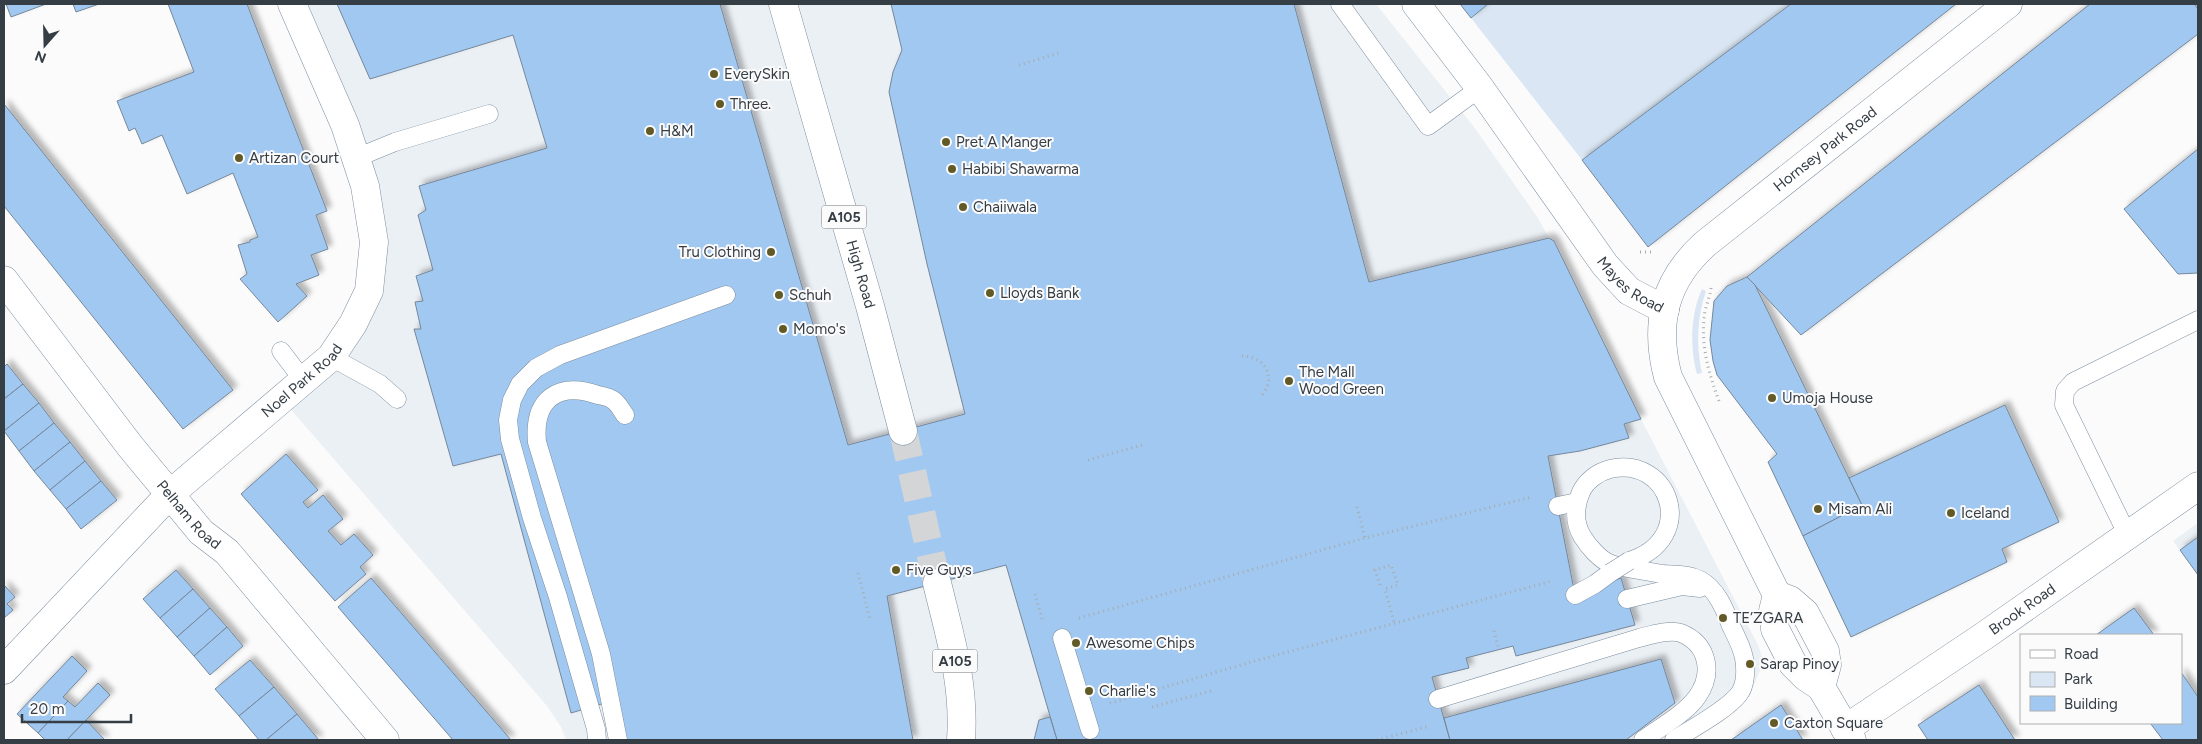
<svg xmlns="http://www.w3.org/2000/svg" width="2202" height="744" font-family="Figtree,sans-serif">
	<style>
		.built { fill: #ebf0f5 }
		.green { fill: #dae6f3 }
		.building { fill: #a1c8f1; stroke: #768799; filter: url(#shadow) }
		.lines { fill: none; stroke-linecap: round; stroke-linejoin: round }
		.primary-tunnel { stroke: #d3d5d7; stroke-width: 28; stroke-dasharray: 28 14; stroke-linecap: butt }
		.service-casing { stroke: #7c8d9f; stroke-width: 19 }
		.minor-casing { stroke: #7c8d9f; stroke-width: 29 }
		.secondary-casing { stroke: #7c8d9f; stroke-width: 29 }
		.primary-casing { stroke: #7c8d9f; stroke-width: 29 }
		.path { stroke: #a7abae; stroke-width: 3; stroke-dasharray: 1 4; stroke-linecap: butt }
		.service { stroke: #fff; stroke-width: 18 }
		.minor { stroke: #fff; stroke-width: 28 }
		.secondary { stroke: #fff; stroke-width: 28 }
		.primary { stroke: #fff; stroke-width: 28 }
		.service-bridge-casing { stroke: #7c8d9f; stroke-width: 19; stroke-linecap: butt }
		.service-bridge { stroke: #fff; stroke-width: 18 }
		.poi-dot { fill: #625a26; stroke: #fbfbfb; stroke-width: 2 }
		.labels { text-anchor: middle; stroke-width: 4; stroke-linejoin: round; paint-order: stroke }
		.shield { fill: #fbfbfb; stroke: #70767c; stroke-width: 1 }
		.shield-label { font-size: 14px; font-weight: bold; fill: #353d45 }
		.poi-label { font-size: 15px; fill: #353d45; stroke: #fbfbfb; text-anchor: start }
		.street-label { font-size: 15px; fill: #353d45; stroke: #fbfbfb }
	</style>
	<defs>
		<filter id="shadow"><feDropShadow dx="4.5" dy="-4.5" stdDeviation="2.5" flood-color="#0004"/></filter>
	</defs>
	<rect width="100%" height="100%" fill="#fbfbfb"/>
	<!-- built -->
	<g class="built">
		<path d="M292 4H1376L1474 127 1538 218 1549 238 1554 241 1641 419 1758 645 1762 657 1761 668 1750 695 1740 706 1690 740H566L561 727 547 706 282 399 331 357 374 242Z"/>
		<path d="M2198 523V575L2173 541Z"/>
	</g>
	<!-- green -->
	<g class="green">
		<path d="M1488 4H1791L1582 160 1471 18Z"/>
		<path d="M1702 289 1706 291C1697 317 1696 346 1702 373L1697 374C1690 347 1690 316 1702 289Z"/>
	</g>
	<!-- building -->
	<g class="building">
		<path d="M6 4H46L11 17Z"/>
		<path d="M73 4H99L76 12Z"/>
		<path d="M168 4H247L327 211 316 215 328 249 311 255 319 275 296 284 307 296 278 322 240 279 247 274 238 245 250 242V240L258 237 233 173 187 194 162 135 142 144 135 128 129 131 117 101 194 72Z"/>
		<path d="M337 4H720L848 445 965 414 927 264 889 92 893 72 902 50 891 4H1294L1369 282 1549 238 1554 241 1641 419 1624 424 1629 438 1580 451 1548 456 1575 595 1621 578 1635 625 1516 656 1513 646 1466 658 1469 668 1432 677 1450 740H1057L1006 565 887 596 913 740H626L615 700 571 713 501 454 453 466 414 329H421L415 302 423 301 416 276 433 270 418 215 426 210 419 186 547 148 513 35 370 79Z"/>
		<path d="M1460 4H1488L1471 18Z"/>
		<path d="M1791 4H1956L1648 247 1582 160Z"/>
		<path d="M2090 4H2194L2198 9V34L1801 335 1747 277Z"/>
		<path d="M4 104 233 390 183 429 4 206Z"/>
		<path d="M2198 149V273L2178 274 2124 209Z"/>
		<path d="M1747 277 1755 285 1862 505 1803 536 1768 462 1777 454 1717 375 1713 361 1710 340 1714 301 1727 286Z"/>
		<path d="M7 364 23 384 4 399V367Z"/>
		<path d="M23 384 39 403 4 431V399Z"/>
		<path d="M39 403 54 423 19 451 4 431Z"/>
		<path d="M2005 405 2059 522 2002 549 2007 562 1851 637 1803 536 1862 505 1849 478Z"/>
		<path d="M54 423 70 442 34 471 19 451Z"/>
		<path d="M70 442 85 461 50 490 34 471Z"/>
		<path d="M286 454 318 490 303 502 308 508 323 495 343 519 328 531 341 545 354 534 373 555 360 567 366 574 335 601 241 494Z"/>
		<path d="M85 461 101 481 66 509 50 490Z"/>
		<path d="M101 481 117 500 81 529 66 509Z"/>
		<path d="M2198 537V575L2180 550Z"/>
		<path d="M176 570 193 589 160 618 143 599Z"/>
		<path d="M371 578 511 740H453L338 607Z"/>
		<path d="M4 585 15 597 7 604 13 610 4 618Z"/>
		<path d="M193 589 210 608 177 637 160 618Z"/>
		<path d="M210 608 227 627 194 656 177 637Z"/>
		<path d="M2134 608 2154 635H2096Z"/>
		<path d="M227 627 243 646 210 675 194 656Z"/>
		<path d="M72 656 87 671 63 697 68 701 38 733 17 714Z"/>
		<path d="M1661 659 1675 703 1626 740H1450L1444 718Z"/>
		<path d="M250 660 274 687 239 716 215 689Z"/>
		<path d="M2181 672 2198 697V740H2163L2150 723H2181Z"/>
		<path d="M98 683 110 695 67 740H45L38 733 68 701 75 707Z"/>
		<path d="M1979 685 2015 740H1928L1918 725Z"/>
		<path d="M274 687 297 714 266 740H259L239 716Z"/>
		<path d="M1781 705 1803 740H1731Z"/>
		<path d="M297 714 319 740H266Z"/>
		<path d="M1050 717 1057 740H1034L1039 720Z"/>
		<path d="M86 720 105 740H67Z"/>
	</g>
	<g class="lines">
		<!-- primary-tunnel -->
		<path class="primary-tunnel" d="M903 431 937 583"/>
		<defs>
			<g id="service">
				<path d="M1340 4 1428 126 1480 88"/>
				<path d="M356 158 395 142 489 114"/>
				<path d="M281 351 303 380"/>
				<path d="M331 357 380 384 397 399"/>
				<path d="M1558 506 1577 502"/>
				<path d="M2128 536 2064 405 2065 391 2073 382 2198 320"/>
				<path d="M1629 561C1699 539 1670 455 1610 469 1598 472 1586 481 1581 492 1575 506 1574 522 1582 536 1588 546 1600 560 1611 564 1623 568 1651 572 1663 574 1676 575 1689 574 1700 580 1717 589 1725 610 1731 626 1736 636 1742 647 1744 658 1746 669 1746 685 1739 694 1727 710 1691 729 1674 740"/>
				<path d="M1575 595 1595 584 1610 573"/>
				<path d="M1627 599 1682 586 1700 588"/>
				<path d="M1062 638 1090 730"/>
				<path d="M1438 699 1639 638C1651 635 1669 629 1681 633 1708 644 1714 673 1697 697 1684 715 1660 727 1643 740"/>
				<path d="M597 740 596 729 558 597 532 518 510 439 508 420 512 400 520 384 536 368 560 355 726 295"/>
				<path d="M618 740 601 654 537 442C533 399 558 381 598 395 603 396 609 397 613 400 618 403 622 411 625 415"/>
			</g>
			<g id="minor">
				<path id="s1" d="M1416 4 1480 88 1605 265 1629 291 1665 310"/>
				<path id="s2" d="M4 280 130 446 201 532 227 552 385 740"/>
				<path id="s3" d="M4 670 170 494 331 357 353 324 369 291 374 242 365 186 345 125 292 4"/>
				<path id="s4" d="M1845 729 1984 636 2198 486"/>
			</g>
			<g id="secondary">
				<path d="M1777 595 1790 600 1805 613 1825 651 1827 665 1821 687"/>
				<path id="s5" d="M1852 740 1821 687 1806 677 1793 664 1775 629 1773 611 1777 595 1668 377C1654 324 1664 281 1705 244L2008 4"/>
			</g>
			<g id="primary">
				<path id="s6" d="M783 4 870 306 903 431"/>
				<path d="M937 583C950 637 965 684 961 740"/>
			</g>
		</defs>
		<!-- service casing -->
		<use href="#service" class="service-casing"/>
		<!-- minor casing -->
		<use href="#minor" class="minor-casing"/>
		<!-- secondary casing -->
		<use href="#secondary" class="secondary-casing"/>
		<!-- primary casing -->
		<use href="#primary" class="primary-casing"/>
		<!-- path -->
		<g class="path">
			<path d="M1019 65 1062 52"/>
			<path d="M1640 252H1653"/>
			<path d="M1711 288C1710 296 1707 303 1705 311 1700 344 1708 371 1719 401"/>
			<path d="M1242 356C1257 356 1271 366 1268 383 1268 387 1263 393 1261 397"/>
			<path d="M1088 460 1142 445"/>
			<path d="M1357 507 1365 538"/>
			<path d="M858 573 870 619"/>
			<path d="M1380 585 1375 570 1391 565 1398 585 1385 589 1394 622"/>
			<path d="M1035 594 1042 619"/>
			<path d="M1079 618 1365 538 1532 497"/>
			<path d="M1494 631 1499 650"/>
			<path d="M1110 703 1258 660 1552 581"/>
			<path d="M1152 707 1211 691"/>
			<path d="M1377 740 1430 726"/>
		</g>
		<!-- service -->
		<use href="#service" class="service"/>
		<!-- minor -->
		<use href="#minor" class="minor"/>
		<!-- secondary -->
		<use href="#secondary" class="secondary"/>
		<!-- primary -->
		<use href="#primary" class="primary"/>
		<defs>
			<path id="service-bridge" d="M1610 573 1629 561"/>
		</defs>
		<!-- service-bridge casing -->
		<use href="#service-bridge" class="service-bridge-casing"/>
		<!-- service-bridge -->
		<use href="#service-bridge" class="service-bridge"/>
	</g>
	<!-- markers -->
	<g class="poi-dot">
		<circle cx="714" cy="74" r="5"/>
		<circle cx="720" cy="104" r="5"/>
		<circle cx="650" cy="131" r="5"/>
		<circle cx="946" cy="142" r="5"/>
		<circle cx="239" cy="158" r="5"/>
		<circle cx="952" cy="169" r="5"/>
		<circle cx="963" cy="207" r="5"/>
		<circle cx="771" cy="252" r="5"/>
		<circle cx="990" cy="293" r="5"/>
		<circle cx="779" cy="295" r="5"/>
		<circle cx="783" cy="329" r="5"/>
		<circle cx="1289" cy="381" r="5"/>
		<circle cx="1772" cy="398" r="5"/>
		<circle cx="1818" cy="509" r="5"/>
		<circle cx="1951" cy="513" r="5"/>
		<circle cx="896" cy="570" r="5"/>
		<circle cx="1723" cy="618" r="5"/>
		<circle cx="1076" cy="643" r="5"/>
		<circle cx="1750" cy="664" r="5"/>
		<circle cx="1089" cy="691" r="5"/>
		<circle cx="1774" cy="723" r="5"/>
	</g>
	<g class="labels">
		<!-- shield labels -->
		<g class="shield">
			<rect x="821.5" y="205.5" width="45" height="23" rx="4"/>
			<rect x="932.5" y="649.5" width="45" height="23" rx="4"/>
		</g>
		<g class="shield-label">
			<text x="844" y="222">A105</text>
			<text x="955" y="666">A105</text>
		</g>
		<!-- poi labels -->
		<g class="poi-label">
			<text x="724" y="79">EverySkin</text>
			<text x="730" y="109">Three.</text>
			<text x="660" y="136">H&amp;M</text>
			<text x="956" y="147">Pret A Manger</text>
			<text x="249" y="163">Artizan Court</text>
			<text x="962" y="174">Habibi Shawarma</text>
			<text x="973" y="212">Chaiiwala</text>
			<text x="761" y="257" text-anchor="end">Tru Clothing</text>
			<text x="1000" y="298">Lloyds Bank</text>
			<text x="789" y="300">Schuh</text>
			<text x="793" y="334">Momo's</text>
			<text x="1299" y="377">The Mall<tspan x="1299" dy="17">Wood Green</tspan></text>
			<text x="1782" y="403">Umoja House</text>
			<text x="1828" y="514">Misam Ali</text>
			<text x="1961" y="518">Iceland</text>
			<text x="906" y="575">Five Guys</text>
			<text x="1733" y="623">TE’ZGARA</text>
			<text x="1086" y="648">Awesome Chips</text>
			<text x="1760" y="669">Sarap Pinoy</text>
			<text x="1099" y="696">Charlie's</text>
			<text x="1784" y="728">Caxton Square</text>
		</g>
		<!-- street labels -->
		<g class="street-label">
			<text dy="5" stroke="none"><textPath href="#s5" startOffset="715">Hornsey Park Road</textPath></text>
			<text dy="5" stroke="none"><textPath href="#s6" startOffset="281">High Road</textPath></text>
			<text dy="5" stroke="none"><textPath href="#s1" startOffset="355">Mayes Road</textPath></text>
			<text dy="5" stroke="none"><textPath href="#s3" startOffset="416">Noel Park Road</textPath></text>
			<text dy="5" stroke="none"><textPath href="#s2" startOffset="299">Pelham Road</textPath></text>
			<text dy="5" stroke="none"><textPath href="#s4" startOffset="214">Brook Road</textPath></text>
		</g>
	</g>
	<!-- border -->
	<rect width="2202" height="744" fill="none" stroke="#353d45" stroke-width="10"/>
	<!-- legend -->
	<rect x="2020" y="634" width="162" height="90" fill="#fbfbfb" stroke="#acafb2"/>
	<rect x="2030" y="650" width="25" height="8" fill="#ffffff" stroke="#acafb2"/>
	<text x="2064" y="659" font-size="15" fill="#353d45">Road</text>
	<rect x="2030" y="672" width="25" height="15" fill="#dae6f3" stroke="#acafb2"/>
	<text x="2064" y="684" font-size="15" fill="#353d45">Park</text>
	<rect x="2030" y="696" width="25" height="15" fill="#a1c8f1" stroke="#acafb2"/>
	<text x="2064" y="709" font-size="15" fill="#353d45">Building</text>
	<!-- north arrow -->
	<g transform="translate(45 45) rotate(200)" stroke="#fbfbfb" stroke-width="4" paint-order="stroke">
	<path d="M0-4L9 19L0 12L-9 19Z" fill="#353d45"/>
	<text y="-8" font-size="14" font-weight="bold" text-anchor="middle" fill="#353d45">N</text>
	</g>
	<!-- scale -->
	<path d="M22 714v8h109v-8" fill="none" stroke="#353d45" stroke-width="2.5"/>
	<text x="30" y="714" font-size="15" fill="#353d45" stroke="#fbfbfb" stroke-width="4" paint-order="stroke">20 m</text>
</svg>
